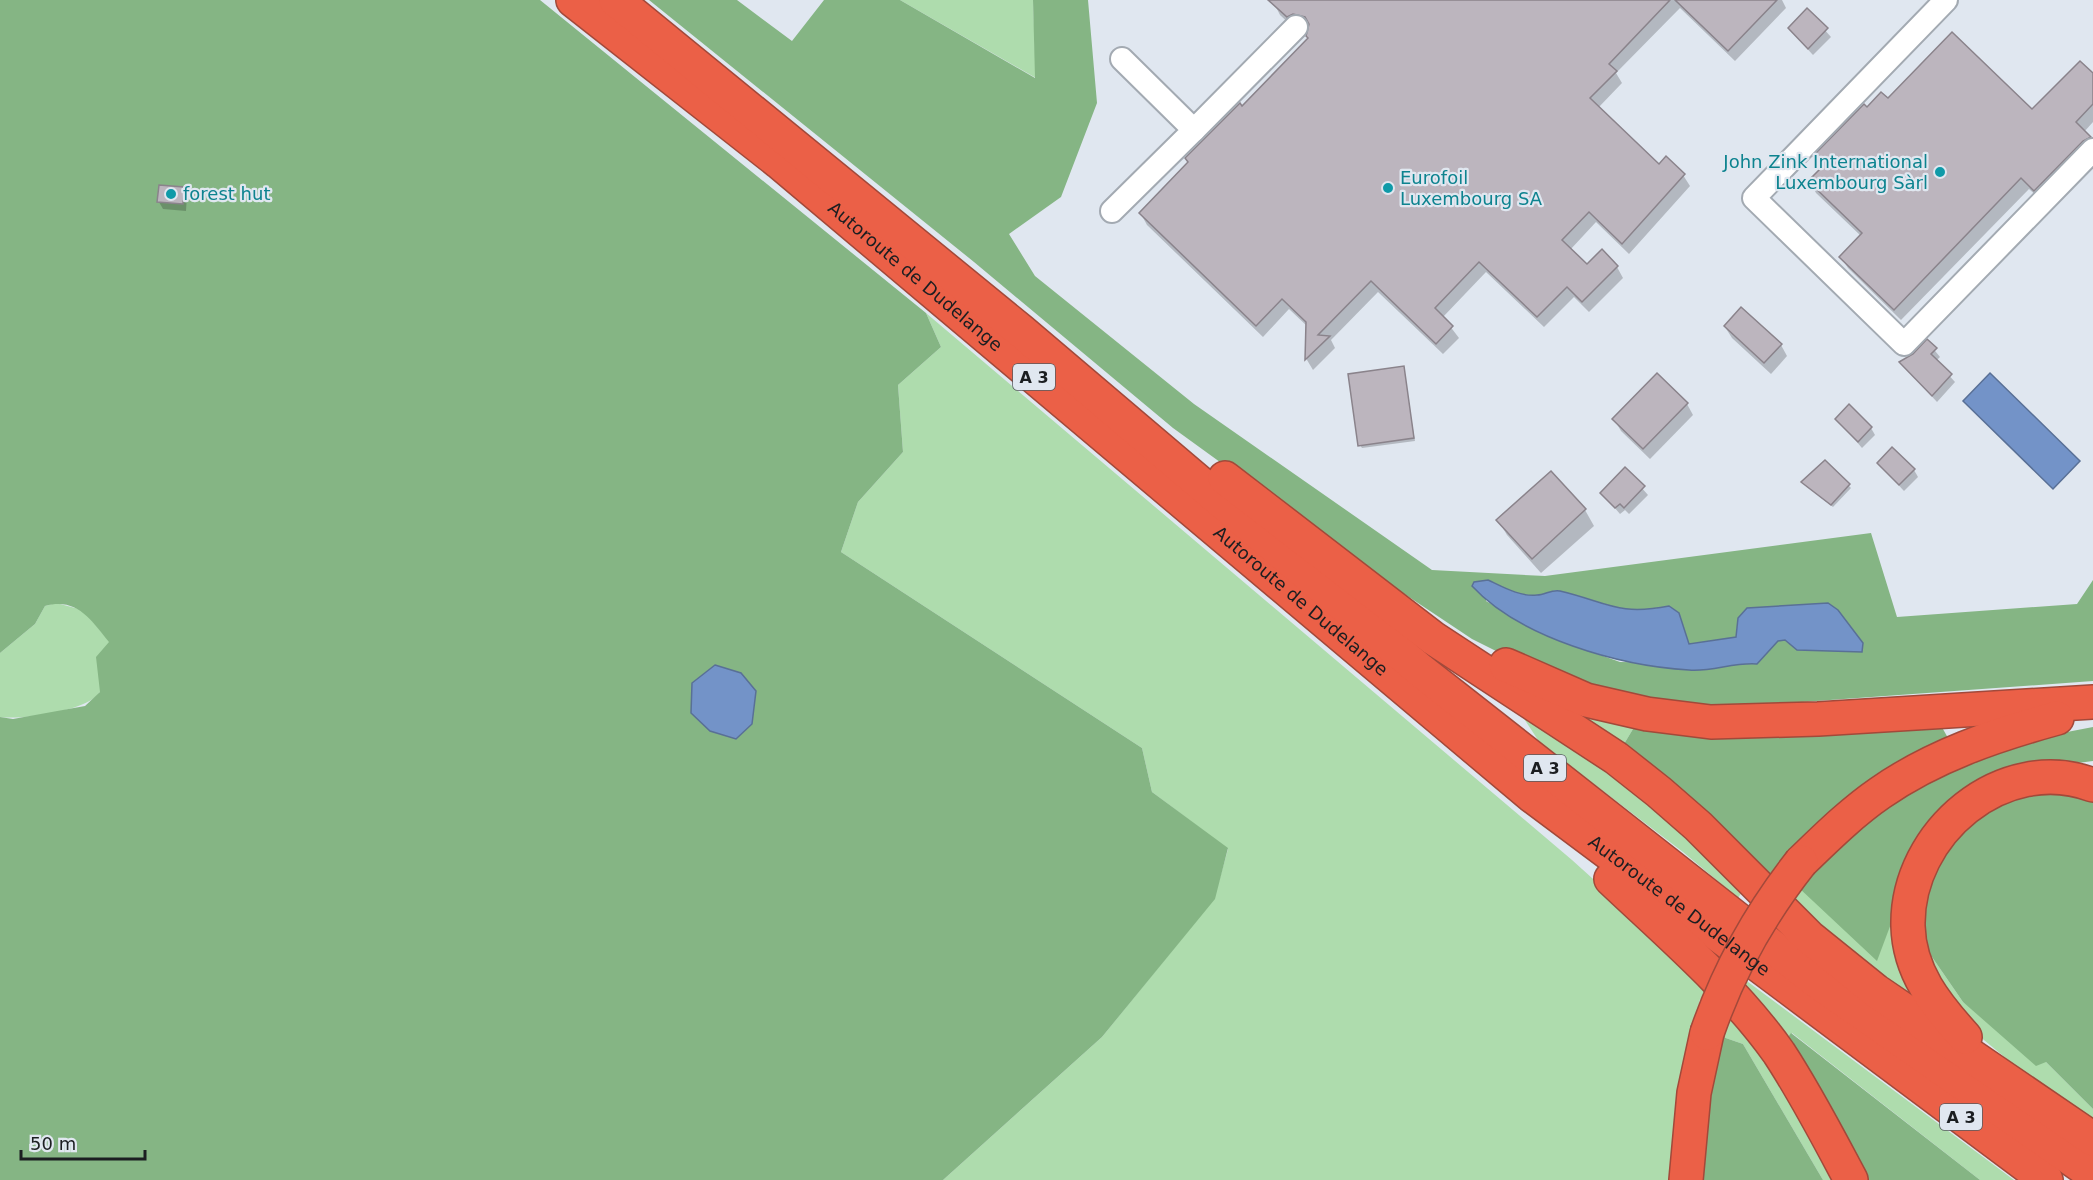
<svg xmlns="http://www.w3.org/2000/svg" width="2093" height="1180" font-family="'DejaVu Sans',sans-serif">
	<style>
		.green { fill: #aedcad }
		.forest { fill: #85b584; fill-rule: evenodd }
		.water { fill: #7393c8; stroke: #597096; stroke-width: 1.5 }
		.shadow { fill: #0003 }
		.building { fill: #bcb5be; stroke: #8a838b; stroke-width: 1.5 }
		.lines { fill: none; stroke-linecap: round; stroke-linejoin: round }
		.minor-casing { stroke: #a3aab2; stroke-width: 26 }
		.highway-casing { stroke: #a2493a; stroke-width: 36 }
		.minor { stroke: #fff; stroke-width: 22 }
		.highway { stroke: #eb6047; stroke-width: 33 }
		.highway-bridge-casing { stroke: #a2493a; stroke-width: 36; stroke-linecap: butt }
		.highway-bridge { stroke: #eb6047; stroke-width: 33 }
		.culture-dot { fill: #0f9aa8; stroke: #e0e7f0; stroke-width: 2 }
		.labels { text-anchor: middle; stroke-width: 4.5; stroke-linejoin: round; paint-order: stroke }
		.shield { fill: #e0e7f0; stroke: #565a5f; stroke-width: 1.5 }
		.shield-label { font-size: 16px; font-weight: bold; fill: #1b1e21 }
		.culture-label { font-size: 18px; fill: #0d838f; stroke: #e0e7f0; text-anchor: start }
		.street-label { font-size: 18px; fill: #1b1e21; stroke: #e0e7f0 }
	</style>
	<rect width="100%" height="100%" fill="#e0e7f0"/>
	<!-- green -->
	<g class="green">
		<path d="M900 0H1033L1036 78Z"/>
		<path d="M926 313 1572 860 1682 959 1777 1070 1842 1180H1823L1743 1044 1717 1035 1700 999 1679 1099 1674 1180H943L1102 1037 1214 899 1228 849 1152 792 1142 748 841 552 858 502 903 452 898 385 941 347Z"/>
		<path d="M56 603 83 610 110 642C107 654 106 682 100 692 89 711 20 720 0 717V653L35 624 45 606Z"/>
		<path d="M1555 698 1636 724 1621 749Z"/>
		<path d="M1515 705 1608 767 1744 889 1738 898 1683 852 1540 743Z"/>
		<path d="M1798 887 1901 897 1915 1001 1786 903Z"/>
		<path d="M1921 941 1963 1002 2046 1062 2093 1109V1119L2013 1064 1944 1007Z"/>
		<path d="M1697 944 2014 1180H1980L1792 1033 1782 1046Z"/>
	</g>
	<!-- forest -->
	<g class="forest">
		<path d="M0 0H540L926 313 941 347 898 385 903 452 858 502 841 552 1142 748 1152 792 1228 848 1215 899 1102 1037 943 1180H0V717L13 719 85 706 100 692 96 657 109 642C91 620 77 597 45 606L35 624 0 653Z"/>
		<path d="M649 0H737L792 41 824 0H900L1035 78 1033 0H1088L1097 103 1061 197 1009 234 1035 276 1194 404 1432 570 1545 576 1871 533 1897 617 2077 604 2093 580V681L1718 708 1608 695 1536 671 1472 639 1370 571 1173 428 974 262ZM1488 580C1503 588 1520 597 1537 595 1545 595 1552 589 1560 591 1607 602 1617 616 1669 606L1679 613 1689 644 1736 637 1738 618 1862 651 1797 650 1785 640H1778L1757 664 1620 662 1550 637 1486 601Z"/>
		<path d="M1939 722 1948 738 1864 783 1784 856 1765 883 1621 749 1636 724Z"/>
		<path d="M2093 727V761L2032 769 1949 804 1914 844 1902 883 1901 897 1877 961 1798 887 1843 837 1898 795 1968 758 2026 740Z"/>
		<path d="M2036 792 2093 797V1109L2046 1062 2036 1066 1963 1002 1921 941 1930 874 1948 842 1980 811Z"/>
		<path d="M1791 1033 1980 1180H1859L1782 1046Z"/>
		<path d="M1717 1035 1743 1044 1823 1180H1698Z"/>
	</g>
	<!-- water -->
	<g class="water">
		<path d="M1990 373 2080 461 2053 489 1963 401Z"/>
		<path d="M1488 580C1503 587 1520 597 1537 595 1545 595 1552 589 1560 591 1607 602 1617 616 1669 606L1679 613 1689 644 1736 637 1738 618 1747 608 1828 603 1838 610 1863 643 1862 652 1797 650 1785 640 1778 641 1757 664C1734 662 1712 672 1689 670 1620 666 1520 638 1472 586L1474 582Z"/>
		<path d="M715 665 741 673 756 691 752 724 736 739 710 731 691 713 692 683Z"/>
	</g>
	<!-- shadow -->
	<g class="shadow">
		<path d="M1277 0H1782L1786 8 1735 61 1680 8 1616 73 1622 83 1598 108 1659 166 1683 175 1690 186 1629 254 1596 222 1570 250 1587 266 1617 267 1623 278 1589 312 1574 297 1544 327 1486 272 1443 317 1459 338 1443 354 1378 292 1331 340 1335 348 1313 370 1307 360 1308 327 1289 309 1263 337 1147 225 1141 214 1309 39 1310 27 1300 25 1294 28 1280 15 1274 3Z"/>
		<path d="M1807 10 1831 37 1813 55 1789 29Z"/>
		<path d="M2093 76V122L2084 132 2093 143 2042 201 2029 189 1901 320 1848 268 1841 257 1861 236 1816 193 1810 181 1822 169 1815 157 1867 110 1888 100 2032 112Z"/>
		<path d="M183 188 187 196 186 211 163 209 159 202Z"/>
		<path d="M1725 327 1781 345 1787 356 1771 374 1732 338Z"/>
		<path d="M1927 341 1940 357 1936 361 1955 382 1937 402 1901 363 1914 355Z"/>
		<path d="M1403 368 1415 441 1362 448 1360 445Z"/>
		<path d="M1687 404 1693 415 1650 459 1621 431 1614 419Z"/>
		<path d="M1837 419 1871 428 1875 435 1862 448Z"/>
		<path d="M1825 462 1851 488 1833 507 1805 485Z"/>
		<path d="M1878 463 1914 470 1918 477 1904 491Z"/>
		<path d="M1625 469 1648 495 1629 514 1625 510 1620 514 1602 493Z"/>
		<path d="M1551 473 1585 510 1594 526 1541 573 1507 535 1498 520Z"/>
	</g>
	<!-- building -->
	<g class="building">
		<path d="M1268 0H1670L1609 64 1617 71 1590 98 1659 164 1666 156 1685 174 1622 244 1589 212 1562 240 1587 264 1602 249 1618 266 1582 302 1567 287 1537 317 1479 262 1435 308 1453 326 1436 344 1371 281 1318 335 1330 336 1305 360 1306 322 1282 299 1256 326 1139 213 1188 162 1185 158 1240 103 1242 106 1308 38 1306 36 1309 24 1305 17 1293 14 1287 17Z"/>
		<path d="M1675 0H1777L1728 51Z"/>
		<path d="M1807 8 1828 28 1808 49 1788 28Z"/>
		<path d="M1952 32 2032 109 2080 61 2093 73V104L2076 122 2091 137 2083 141 2034 191 2021 178 1894 310 1839 257 1862 233 1808 181 1823 166 1813 156 1864 104 1867 107 1881 92 1888 98Z"/>
		<path d="M159 185 184 187 183 204 157 202Z"/>
		<path d="M1741 307 1782 344 1764 363 1724 326Z"/>
		<path d="M1927 339 1937 348 1931 354 1952 374 1932 396 1899 362 1913 354Z"/>
		<path d="M1404 366 1414 438 1358 446 1348 374Z"/>
		<path d="M1657 373 1688 403 1643 449 1612 419Z"/>
		<path d="M1849 404 1872 427 1858 442 1835 419Z"/>
		<path d="M1892 447 1915 469 1899 485 1877 463Z"/>
		<path d="M1825 460 1850 484 1831 505 1801 482Z"/>
		<path d="M1625 467 1645 486 1624 508 1620 504 1615 508 1600 493Z"/>
		<path d="M1551 471 1586 509 1532 559 1496 520Z"/>
	</g>
	<g class="lines">
		<defs>
			<g id="minor">
				<path d="M1946 0 1754 198 1904 344 2093 150"/>
				<path d="M1194 130 1296 27"/>
				<path d="M1112 211 1194 130 1122 59"/>
			</g>
			<g id="highway">
				<path id="s1" d="M573 0 779 162 1531 795 2046 1180"/>
				<path d="M616 0 1021 331 1420 670 1815 980 2093 1174"/>
				<path d="M1225 478 1433 638 1616 758 1659 792 1698 826 1809 937 1876 991 2093 1139"/>
				<path d="M1506 665 1586 700 1647 714 1711 722 1818 719 2093 702"/>
				<path d="M1801 862C1826 838 1851 813 1880 793 1933 756 1995 735 2057 718"/>
				<path d="M1611 879C1668 933 1734 989 1779 1053 1806 1094 1828 1137 1851 1180"/>
				<path d="M1965 1037C1936 1005 1909 972 1908 926 1906 833 2003 751 2093 785"/>
				<path d="M1686 1180 1694 1093 1707 1033"/>
			</g>
		</defs>
		<!-- minor casing -->
		<use href="#minor" class="minor-casing"/>
		<!-- highway casing -->
		<use href="#highway" class="highway-casing"/>
		<!-- minor -->
		<use href="#minor" class="minor"/>
		<!-- highway -->
		<use href="#highway" class="highway"/>
		<defs>
			<path id="highway-bridge" d="M1707 1033C1729 969 1759 915 1801 862"/>
		</defs>
		<!-- highway-bridge casing -->
		<use href="#highway-bridge" class="highway-bridge-casing"/>
		<!-- highway-bridge -->
		<use href="#highway-bridge" class="highway-bridge"/>
	</g>
	<!-- markers -->
	<g class="culture-dot">
		<circle cx="1940" cy="172" r="6"/>
		<circle cx="1388" cy="188" r="6"/>
		<circle cx="171" cy="194" r="6"/>
	</g>
	<g class="labels">
		<!-- shield labels -->
		<g class="shield">
			<rect x="1013" y="364" width="42" height="26" rx="4.5"/>
			<rect x="1524" y="755" width="42" height="26" rx="4.5"/>
			<rect x="1940" y="1104" width="42" height="26" rx="4.5"/>
		</g>
		<g class="shield-label">
			<text x="1034" y="383">A 3</text>
			<text x="1545" y="774">A 3</text>
			<text x="1961" y="1123">A 3</text>
		</g>
		<!-- culture labels -->
		<g class="culture-label">
			<text x="1928" y="168" text-anchor="end">John Zink International<tspan x="1928" dy="21">Luxembourg Sàrl</tspan></text>
			<text x="1400" y="184">Eurofoil<tspan x="1400" dy="21">Luxembourg SA</tspan></text>
			<text x="183" y="200">forest hut</text>
		</g>
		<!-- street labels -->
		<g class="street-label">
			<text dy="6" stroke="none"><textPath href="#s1" startOffset="440">Autoroute de Dudelange</textPath></text>
			<text dy="6" stroke="none"><textPath href="#s1" startOffset="944">Autoroute de Dudelange</textPath></text>
			<text dy="6" stroke="none"><textPath href="#s1" startOffset="1430">Autoroute de Dudelange</textPath></text>
		</g>
	</g>
	<!-- scale -->
	<path d="M21 1150v9h124v-9" fill="none" stroke="#1b1e21" stroke-width="3"/>
	<text x="30" y="1150" font-size="18" fill="#1b1e21" stroke="#e0e7f0" stroke-width="4.5" paint-order="stroke">50 m</text>
</svg>
